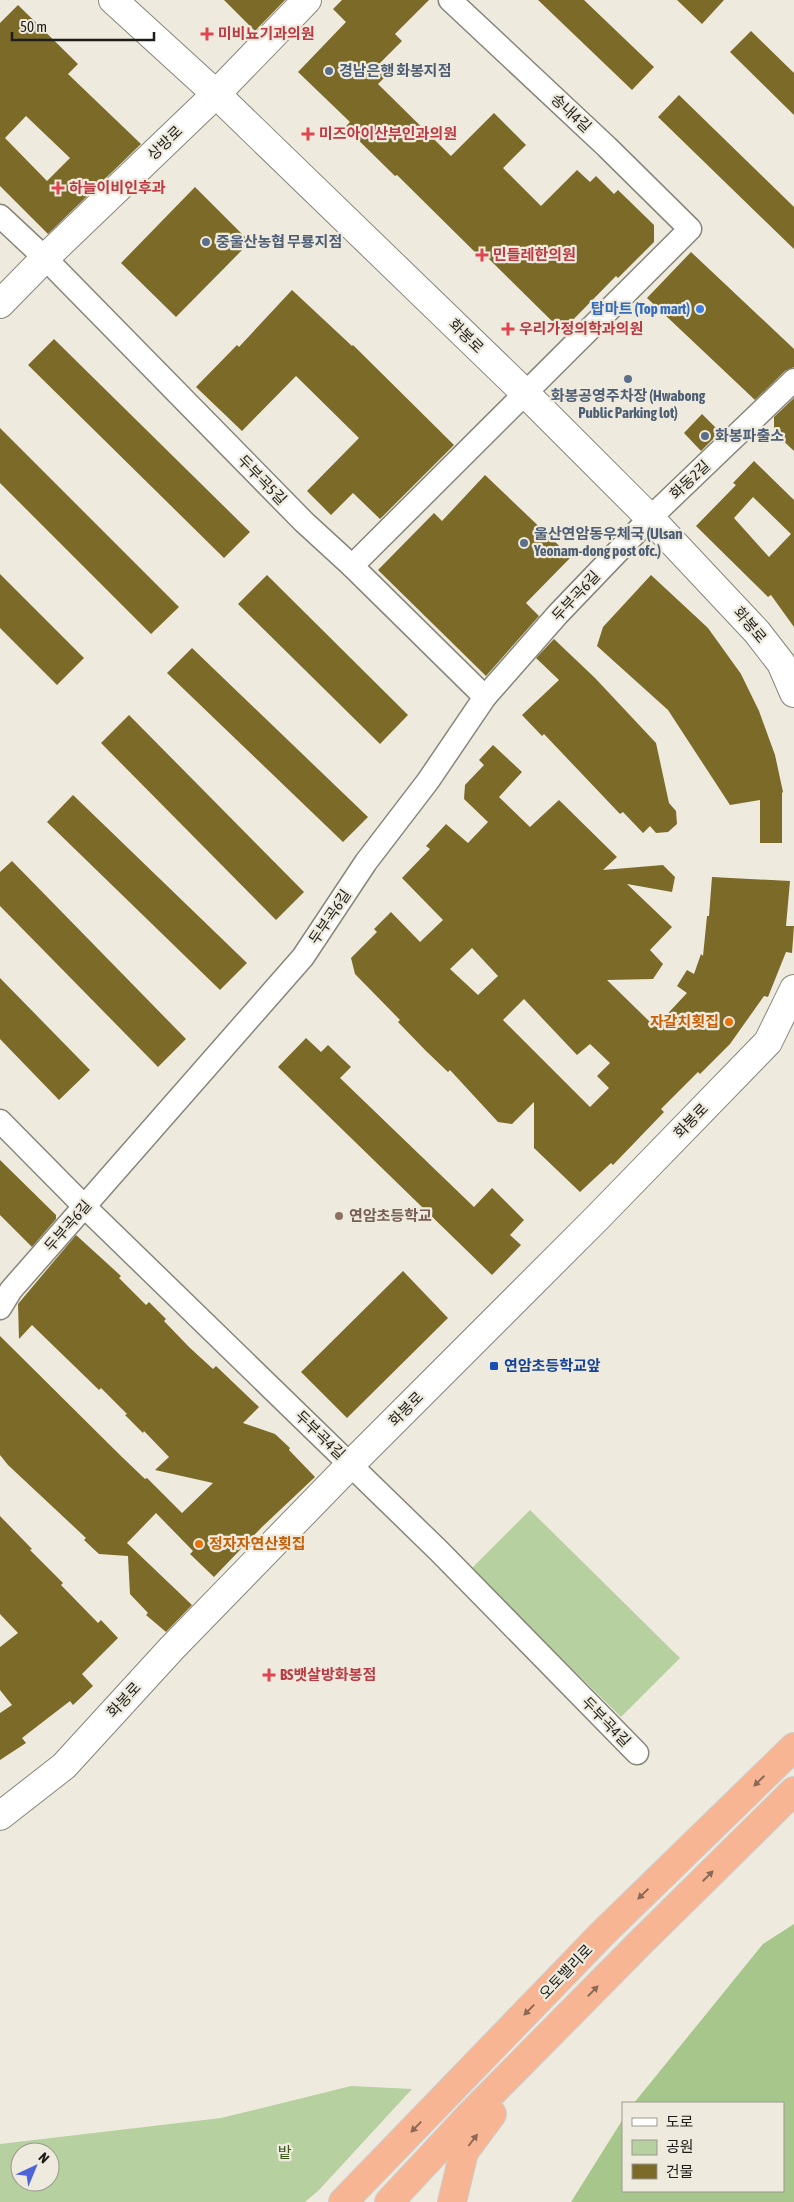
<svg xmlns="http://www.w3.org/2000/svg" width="794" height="2202" font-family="'Asap Condensed','Noto Sans KR',sans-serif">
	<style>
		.green { fill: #b6d0a0; fill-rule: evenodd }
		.forest { fill: #a6c68b }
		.building { fill: #7c6a28; fill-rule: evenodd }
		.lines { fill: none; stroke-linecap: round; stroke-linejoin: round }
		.street-casing { stroke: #88857a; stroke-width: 25 }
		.secondary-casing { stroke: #88857a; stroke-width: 30 }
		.highway-casing { stroke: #cecdcc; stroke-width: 30 }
		.street { stroke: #fff; stroke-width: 22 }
		.secondary { stroke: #fff; stroke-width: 28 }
		.highway { stroke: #f8b593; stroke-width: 28 }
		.oneway { fill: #8c6956 }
		.health-dot { fill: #e0444e; stroke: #eeebde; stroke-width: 2 }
		.service-dot { fill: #5c6f8a; stroke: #eeebde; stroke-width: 2 }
		.shop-dot { fill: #3f7fe0; stroke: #eeebde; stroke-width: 2 }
		.food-dot { fill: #e8710a; stroke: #eeebde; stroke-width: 2 }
		.education-dot { fill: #8d6e63; stroke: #eeebde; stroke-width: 2 }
		.transit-dot { fill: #1a4fb4; stroke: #eeebde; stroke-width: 2 }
		.labels { text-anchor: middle; stroke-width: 4.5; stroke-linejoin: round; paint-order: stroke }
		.health-label { font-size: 15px; font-weight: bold; fill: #be3a42; stroke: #eeebde; text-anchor: start }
		.service-label { font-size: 15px; font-weight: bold; fill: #4e5e75; stroke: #eeebde; text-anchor: start }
		.street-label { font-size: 15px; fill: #1f1d19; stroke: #eeebde }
		.shop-label { font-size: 15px; font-weight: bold; fill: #366cbe; stroke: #eeebde; text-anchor: end }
		.food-label { font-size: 15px; font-weight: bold; fill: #c56008; stroke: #eeebde; text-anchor: end }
		.education-label { font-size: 15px; font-weight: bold; fill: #785e54; stroke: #eeebde; text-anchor: start }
		.transit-label { font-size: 15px; font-weight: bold; fill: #164399; stroke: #eeebde; text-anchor: start }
		.park-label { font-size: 15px; fill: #3a5719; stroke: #eeebde }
	</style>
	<rect width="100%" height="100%" fill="#eeebde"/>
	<!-- green -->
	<g class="green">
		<path d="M530 1510 680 1658 621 1717 471 1569Z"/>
		<path d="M351 2086 412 2089 319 2190 305 2202H0V2144L221 2118ZM20 2152H50V2182H20Z"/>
	</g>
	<!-- forest -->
	<path class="forest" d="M794 1924V2202H571L623 2119V2191H783V2103H634L763 1944Z"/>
	<!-- building -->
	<g class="building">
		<path d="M224 0H285L255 31Z"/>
		<path d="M342 0H429L395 34 402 41 376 67 386 76 378 84 451 156 494 113 526 145 503 168 541 206 577 170 590 182 596 176 614 194 618 190 654 225V242L618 278 616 276 562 331 487 257 484 261 397 175 395 176 345 127 350 122 298 72 346 22 333 9Z"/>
		<path d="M538 0H584L654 67 632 90Z"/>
		<path d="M677 0H724L702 24Z"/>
		<path d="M18 5 78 64 68 74 141 144 48 234 0 186V23ZM26 116 70 158 47 181 5 138Z"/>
		<path d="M751 31 794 73V115L730 52Z"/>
		<path d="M679 95 794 207V249L658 117Z"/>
		<path d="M195 187 250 242 176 317 121 263Z"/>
		<path d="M691 252 794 349V367L785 371 755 400 647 298Z"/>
		<path d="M292 290 352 346 353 345 454 445 380 519 353 493 331 515 307 491 359 438 296 376 242 431 196 387 237 345 239 347Z"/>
		<path d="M54 339 250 532 224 558 28 365Z"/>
		<path d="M794 398V451L774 432V417Z"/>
		<path d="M702 414 720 432 701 451 684 433Z"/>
		<path d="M0 428 179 607 151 634 0 483Z"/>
		<path d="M754 461 794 500V627L771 595 768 597 696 526 736 485 733 483ZM753 497 791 534 769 557 734 518Z"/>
		<path d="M485 475 571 557 526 603 539 616 486 676 378 570 434 513 442 521Z"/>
		<path d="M0 574 84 658 57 685 0 628Z"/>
		<path d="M267 575 408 715 380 744 238 604Z"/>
		<path d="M651 575 708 628 741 674 759 711 775 755 783 792 782 793V843H760V800L730 805 668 710 597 646 603 627Z"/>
		<path d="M554 639 595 678 656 743 669 803 676 811 677 824 668 832 656 833 650 826 643 833 623 812 620 814 544 734 542 736 522 715 559 680 536 658Z"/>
		<path d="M192 648 368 817 343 842 167 673Z"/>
		<path d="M129 715 304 892 276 920 101 743Z"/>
		<path d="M493 745 522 772 499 797 530 827 559 800 617 857 603 870 663 865 675 877 672 892 627 884 672 927 650 950 663 964 653 979 607 980 650 1022 652 1020 657 1025 687 993 677 986 687 970 694 974 701 954 703 956 707 916H709L712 877 790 881 786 926H794L792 953 786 952 768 997 764 996 730 1044 700 1074 698 1072 661 1109 664 1112 613 1165 611 1163 580 1192 534 1148V1102L512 1124 498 1122 450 1070 448 1072 426 1051 398 1022 400 1020 355 974 351 958 377 932 374 929 391 912 420 942 443 920 402 878 430 849 426 846 446 824 468 843 488 822 464 799 465 785 484 765 479 760ZM472 948 498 976 478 995 450 969ZM524 999 577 1055 590 1044 610 1063 597 1076 609 1088 590 1107 503 1020Z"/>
		<path d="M73 795 247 963 220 990 47 822Z"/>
		<path d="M12 861 186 1039 158 1067 0 906V872Z"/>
		<path d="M0 978 90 1070 59 1100 0 1039Z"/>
		<path d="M306 1038 321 1052 328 1045 351 1067 340 1078 474 1207 492 1188 524 1220 510 1235 521 1245 492 1275 278 1067Z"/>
		<path d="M0 1160 56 1215V1219L32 1247 0 1215Z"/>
		<path d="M76 1235 121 1276 119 1278 146 1305 149 1302 166 1319 164 1321 189 1347 213 1369 216 1366 259 1407 243 1423 275 1434 290 1448 289 1450 315 1477 262 1527 214 1577 190 1554 193 1551 156 1513 127 1543 192 1605 166 1632 146 1615 148 1613 130 1594 128 1556 99 1554 84 1540 86 1538 8 1465 0 1455V1336L122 1457 145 1479 147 1478 182 1513 213 1483 155 1470 169 1457 144 1431 143 1433 125 1415 127 1414 101 1388 99 1390 32 1325 19 1339 18 1304Z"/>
		<path d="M403 1271 448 1318 347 1418 301 1372Z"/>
		<path d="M0 1516 32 1549 30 1550 63 1583 61 1585 98 1623 101 1620 118 1638 82 1674 93 1686 73 1705 70 1701 22 1738 26 1743 0 1760V1713L12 1705 0 1690V1647L18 1633 0 1614Z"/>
	</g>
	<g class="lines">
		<defs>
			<g id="street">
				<path d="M0 216 45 258 304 522 352 566 485 697"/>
				<path d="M352 566 690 229 607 147 450 0"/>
				<path d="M0 1121 85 1207 439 1551 637 1753"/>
				<path d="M0 1308 11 1290 303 957 366 862 428 781 485 697 558 614 650 518 794 380"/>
			</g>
			<g id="secondary">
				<path d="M113 0 216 94 525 393 650 518 757 632 781 663 794 693"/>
				<path d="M0 304 45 258 216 94 307 0"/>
				<path d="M0 1816 64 1766 172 1648 350 1465 598 1217 768 1042 794 989"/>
			</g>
			<g id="highway">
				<path d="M343 2202 602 1934 794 1747"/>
				<path d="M389 2202 472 2113 642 1941 794 1791"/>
				<path d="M452 2202 464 2152 492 2114"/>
			</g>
		</defs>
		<!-- street casing -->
		<use href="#street" class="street-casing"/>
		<!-- secondary casing -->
		<use href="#secondary" class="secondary-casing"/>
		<!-- highway casing -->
		<use href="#highway" class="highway-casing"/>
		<!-- street -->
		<use href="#street" class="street"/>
		<!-- secondary -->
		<use href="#secondary" class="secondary"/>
		<!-- highway -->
		<use href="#highway" class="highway"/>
	</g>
	<!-- one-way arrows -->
	<defs><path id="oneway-solid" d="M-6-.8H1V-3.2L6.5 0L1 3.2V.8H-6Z" transform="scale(1.25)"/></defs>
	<g class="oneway">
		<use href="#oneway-solid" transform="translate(759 1781) rotate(136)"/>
		<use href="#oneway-solid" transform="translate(708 1876) rotate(-45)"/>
		<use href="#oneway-solid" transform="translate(643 1894) rotate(136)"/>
		<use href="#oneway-solid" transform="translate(593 1991) rotate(-46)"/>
		<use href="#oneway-solid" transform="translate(529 2010) rotate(134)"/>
		<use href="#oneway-solid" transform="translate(416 2127) rotate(134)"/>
		<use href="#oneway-solid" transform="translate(473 2140) rotate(-53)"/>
	</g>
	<!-- markers -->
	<g class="health-dot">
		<path d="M204.5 26.5h5v5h5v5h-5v5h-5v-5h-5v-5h5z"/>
		<path d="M305.5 126.5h5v5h5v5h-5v5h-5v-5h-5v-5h5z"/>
		<path d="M55.5 180.5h5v5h5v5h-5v5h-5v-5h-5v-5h5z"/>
		<path d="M479.5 247.5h5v5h5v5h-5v5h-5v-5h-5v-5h5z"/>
		<path d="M505.5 321.5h5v5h5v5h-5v5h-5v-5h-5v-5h5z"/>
		<path d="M266.5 1667.5h5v5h5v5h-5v5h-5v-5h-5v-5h5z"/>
	</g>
	<g class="service-dot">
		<circle cx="329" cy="71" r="5"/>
		<circle cx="206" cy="242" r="5"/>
		<circle cx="628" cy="379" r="5"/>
		<circle cx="705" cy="436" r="5"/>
		<circle cx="524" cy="543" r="5"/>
	</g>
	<circle class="shop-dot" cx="700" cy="309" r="5"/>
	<g class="food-dot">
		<circle cx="729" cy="1022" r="5"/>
		<circle cx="199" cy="1544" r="5"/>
	</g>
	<circle class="education-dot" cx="339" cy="1216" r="5"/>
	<rect class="transit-dot" x="489" y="1361" width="10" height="10" rx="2.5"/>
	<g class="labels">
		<!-- health labels -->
		<g class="health-label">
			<text x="218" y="39">미비뇨기과의원</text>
			<text x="319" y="139">미즈아이산부인과의원</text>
			<text x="69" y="193">하늘이비인후과</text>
			<text x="493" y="260">민들레한의원</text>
			<text x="519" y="334">우리가정의학과의원</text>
			<text x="280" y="1680">BS뱃살방화봉점</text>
		</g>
		<!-- service labels -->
		<g class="service-label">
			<text x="339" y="76">경남은행 화봉지점</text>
			<text x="216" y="247">중울산농협 무룡지점</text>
			<text x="628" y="401" text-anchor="middle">화봉공영주차장 (Hwabong<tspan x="628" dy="17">Public Parking lot)</tspan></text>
			<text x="715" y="441">화봉파출소</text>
			<text x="534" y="539">울산연암동우체국 (Ulsan<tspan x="534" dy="17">Yeonam-dong post ofc.)</tspan></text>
		</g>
		<!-- street labels -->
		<g class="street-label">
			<text transform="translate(571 113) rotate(43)" y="5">송내4길</text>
			<text transform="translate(165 143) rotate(-44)" y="5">상방로</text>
			<text transform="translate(466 336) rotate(44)" y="5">화봉로</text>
			<text transform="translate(262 480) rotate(46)" y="5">두부곡5길</text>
			<text transform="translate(690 480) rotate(-43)" y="5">화동2길</text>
			<text transform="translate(576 596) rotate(-47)" y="5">두부곡6길</text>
			<text transform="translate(750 625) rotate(50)" y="5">화봉로</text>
			<text transform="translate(330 917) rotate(-56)" y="5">두부곡6길</text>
			<text transform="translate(691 1121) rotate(-46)" y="5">화봉로</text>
			<text transform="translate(68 1226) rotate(-49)" y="5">두부곡6길</text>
			<text transform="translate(406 1409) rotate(-45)" y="5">화봉로</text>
			<text transform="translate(320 1435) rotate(44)" y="5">두부곡4길</text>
			<text transform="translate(124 1700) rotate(-47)" y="5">화봉로</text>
			<text transform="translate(606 1722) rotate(46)" y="5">두부곡4길</text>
			<text transform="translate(566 1972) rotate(-46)" y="5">오토밸리로</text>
		</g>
		<!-- shop labels -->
		<g class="shop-label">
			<text x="690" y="314">탑마트 (Top mart)</text>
		</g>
		<!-- food labels -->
		<g class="food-label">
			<text x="719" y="1027">자갈치횟집</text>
			<text x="209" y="1549" text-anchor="start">정자자연산횟집</text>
		</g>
		<!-- education labels -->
		<g class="education-label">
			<text x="349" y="1221">연암초등학교</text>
		</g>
		<!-- transit labels -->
		<g class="transit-label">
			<text x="504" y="1371">연암초등학교앞</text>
		</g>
		<!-- park labels -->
		<g class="park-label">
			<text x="285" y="2158">밭</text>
		</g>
	</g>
	<!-- legend -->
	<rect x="622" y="2102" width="162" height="90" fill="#eeebde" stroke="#9b998f"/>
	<rect x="632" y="2118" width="25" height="8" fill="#ffffff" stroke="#9b998f"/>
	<text x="666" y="2127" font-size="15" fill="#1f1d19">도로</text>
	<rect x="632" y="2140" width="25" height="15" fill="#b6d0a0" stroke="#9b998f"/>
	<text x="666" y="2152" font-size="15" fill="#1f1d19">공원</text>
	<rect x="632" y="2164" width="25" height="15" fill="#7c6a28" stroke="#9b998f"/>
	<text x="666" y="2177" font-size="15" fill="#1f1d19">건물</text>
	<!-- north arrow -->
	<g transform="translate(35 2167) rotate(44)"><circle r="24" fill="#eeebde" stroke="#9b998f"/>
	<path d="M0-4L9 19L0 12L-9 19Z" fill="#4e63d8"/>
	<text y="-8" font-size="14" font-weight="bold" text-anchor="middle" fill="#1f1d19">N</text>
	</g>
	<!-- scale -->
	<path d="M12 32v8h142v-8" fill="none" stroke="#1f1d19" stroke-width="2.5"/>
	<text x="20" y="32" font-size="15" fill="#1f1d19" stroke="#eeebde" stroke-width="4" paint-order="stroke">50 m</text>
</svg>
